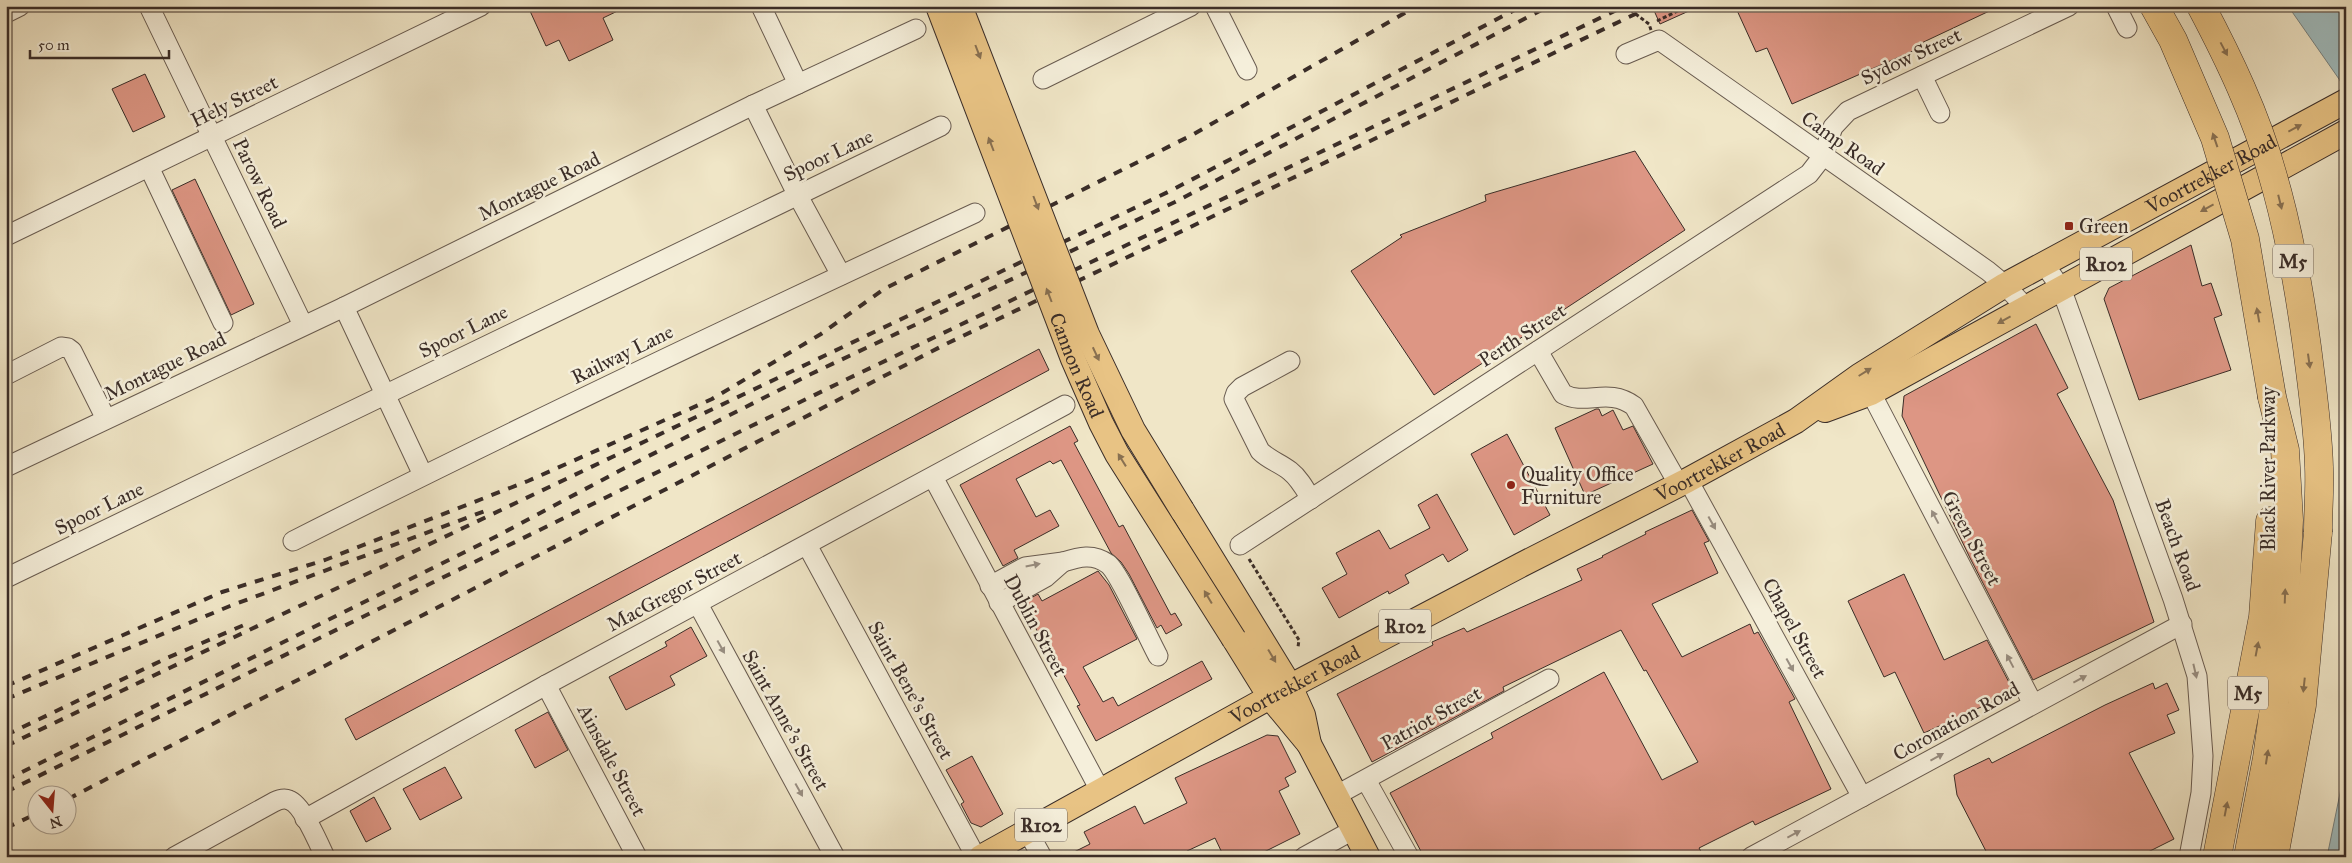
<svg xmlns="http://www.w3.org/2000/svg" width="2352" height="863" font-family="'IM FELL Great Primer',serif">
	<style>
		.water { fill: #a0bdc0; stroke: #778383 }
		.building { fill: #dd9684; stroke: #3a2d28 }
		.lines { fill: none; stroke-linecap: round; stroke-linejoin: round }
		.minor-casing { stroke: #685b50; stroke-width: 21 }
		.major-casing { stroke: #3a2d28; stroke-width: 26 }
		.highway-casing { stroke: #3a2d28; stroke-width: 29 }
		.path { stroke: #3a2d28; stroke-width: 3; stroke-dasharray: 4 2.5; stroke-linecap: butt }
		.minor { stroke: #f5efdb; stroke-width: 19 }
		.major { stroke: #e8c384; stroke-width: 24 }
		.highway { stroke: #e8c384; stroke-width: 28 }
		.rail { stroke: #3a2d28; stroke-width: 4; stroke-dasharray: 9 9; stroke-linecap: butt }
		.major-bridge-casing { stroke: #3a2d28; stroke-width: 26; stroke-linecap: butt }
		.highway-bridge-casing { stroke: #3a2d28; stroke-width: 29; stroke-linecap: butt }
		.path-bridge { stroke: #3a2d28; stroke-width: 3; stroke-dasharray: 4 2.5; stroke-linecap: butt }
		.major-bridge { stroke: #e8c384; stroke-width: 24 }
		.highway-bridge { stroke: #e8c384; stroke-width: 28 }
		.oneway { fill: #887051 }
		.oneway2 { fill: #988e82 }
		.poi-dot { fill: #8f2418; stroke: #f5efdb; stroke-width: 2 }
		.labels { text-anchor: middle; stroke-width: 5; stroke-linejoin: round; paint-order: stroke }
		.shield { fill: #f5efdb; stroke: #72675e; stroke-width: 1 }
		.shield-label { font-size: 19px; font-weight: bold; fill: #3a2d28 }
		.street-label { font-size: 20px; fill: #3a2d28; stroke: #f5efdb }
		.poi-label { font-size: 20px; fill: #3a2d28; stroke: #f5efdb; text-anchor: start }
	</style>
	<rect width="100%" height="100%" fill="#f0e6c7"/>
	<filter id="stains"><feTurbulence type="fractalNoise" baseFrequency=".004" numOctaves="4"/><feColorMatrix values="0 0 0 0 .2 0 0 0 0 .09 0 0 0 0 .02 0 0 0 .5 -.17"/></filter>
	<radialGradient id="worn" r=".72"><stop offset=".6" stop-color="#630" stop-opacity="0"/><stop offset="1" stop-color="#630" stop-opacity=".3"/></radialGradient>
	<!-- water -->
	<g class="water">
		<path d="M2288 6H2346V91L2339 79Z"/>
		<path d="M2346 764V857H2327Z"/>
	</g>
	<!-- building -->
	<g class="building">
		<path d="M539 6H628L603 18 613 40 569 61 559 40 546 46 530 11Z"/>
		<path d="M1652 6H1700L1660 24Z"/>
		<path d="M1735 6H2000L1913 47 1915 50 1792 104 1767 48 1756 52Z"/>
		<path d="M145 74 165 117 133 132 112 89Z"/>
		<path d="M1635 151 1685 230 1434 395 1351 271 1402 237 1400 235 1486 201 1485 195Z"/>
		<path d="M195 179 254 304 231 315 172 190Z"/>
		<path d="M2191 245 2202 286 2211 283 2222 315 2214 318 2231 370 2139 400 2104 299 2109 288Z"/>
		<path d="M2036 324 2068 388 2057 394 2113 500 2154 622 2033 680 1970 558 1902 416 1904 396Z"/>
		<path d="M1039 349 1049 370 356 740 345 719Z"/>
		<path d="M1596 409H1599L1602 416 1613 410 1623 430 1633 426 1653 464 1585 495 1555 428Z"/>
		<path d="M1070 426 1078 441 1074 443 1119 527 1123 525 1171 615 1175 613 1182 625 1166 634 1161 625 1157 628 1129 574 1121 562 1111 553 1061 460 1053 464 1050 461 1016 479 1036 517 1050 510 1059 526 1014 550 1018 558 1003 566 960 485Z"/>
		<path d="M1507 434 1550 515 1514 535 1471 454Z"/>
		<path d="M1437 494 1468 550 1448 562 1443 554 1405 575 1409 583 1389 594 1388 591 1339 618 1322 588 1347 574 1336 553 1379 530 1390 549 1430 528 1418 505Z"/>
		<path d="M1692 510 1709 541 1704 543 1718 573 1652 604 1682 657 1750 624 1754 634 1758 632 1795 699 1789 702 1831 789 1755 825 1753 821 1699 848 1704 857H1424L1390 793 1493 738 1491 733 1604 672 1662 780 1698 762 1646 670 1644 671 1621 630 1503 687 1504 691 1372 762 1337 694 1433 645 1432 642 1464 628 1467 632 1582 580 1577 569 1603 557 1602 556 1646 534 1645 532Z"/>
		<path d="M1098 571 1109 585 1137 639 1083 667 1103 702 1113 697 1118 706 1202 661 1212 679 1096 741 1077 706 1080 705 1061 670 1059 671 1022 603 1038 594 1042 601Z"/>
		<path d="M1904 574 1944 660 1987 640 2014 692 1924 733 1895 672 1884 677 1848 601Z"/>
		<path d="M691 627 707 656 670 676 675 685 626 710 609 677 667 646 665 642Z"/>
		<path d="M2153 683 2155 689 2167 683 2179 710 2167 715 2175 733 2129 753 2174 839 2138 857H1989L1957 795 1954 775 1989 758 1992 763 2105 705Z"/>
		<path d="M548 712 568 750 535 768 515 730Z"/>
		<path d="M1267 735 1278 736 1296 772 1285 778 1289 786 1279 791 1300 834 1254 857H1224L1215 838 1187 851 1190 857H1064L1090 844 1084 832 1135 806 1144 824 1187 803 1175 778Z"/>
		<path d="M972 756 1003 814 981 827 971 823 961 804 964 802 946 770Z"/>
		<path d="M445 767 462 798 420 820 403 789Z"/>
		<path d="M374 797 391 829 366 842 350 811Z"/>
	</g>
	<g class="lines">
		<defs>
			<g id="minor">
				<path d="M149 6 303 325"/>
				<path d="M761 6 798 84"/>
				<path d="M1215 6 1247 70"/>
				<path d="M2116 6 2127 28"/>
				<path d="M6 13 20 6"/>
				<path d="M1626 54 1659 40 1988 271 2005 285 2026 308"/>
				<path d="M1922 76 1940 113"/>
				<path d="M1043 79 1191 6"/>
				<path d="M753 105 797 194 841 275"/>
				<path d="M149 167 223 323"/>
				<path d="M6 236 481 6"/>
				<path d="M2044 264 2061 288 2173 599 2197 676 2203 756 2201 793 2189 857"/>
				<path d="M344 307 423 475"/>
				<path d="M1538 351 1563 394C1586 406 1608 387 1634 406L1679 485"/>
				<path d="M1290 361 1242 387 1236 393 1234 399 1260 451C1269 460 1280 463 1290 471 1299 478 1305 489 1311 499"/>
				<path d="M6 375 61 347 68 348 72 351 106 419"/>
				<path d="M1871 393 2033 704"/>
				<path d="M6 467 344 307 753 105 916 29"/>
				<path d="M933 477 1101 792"/>
				<path d="M1688 480 1862 797"/>
				<path d="M293 541C518 427 746 319 975 213"/>
				<path d="M807 545 976 857"/>
				<path d="M1240 545 1809 174 1823 156 1833 127 1848 111 2069 6"/>
				<path d="M1063 562C1079 557 1093 553 1108 564 1119 572 1149 640 1158 656"/>
				<path d="M6 578 941 126"/>
				<path d="M990 586 1025 567 1063 562 1046 577 999 603"/>
				<path d="M698 604 835 857"/>
				<path d="M546 685 637 857"/>
				<path d="M1366 780 1409 857"/>
				<path d="M1335 796 1549 679"/>
				<path d="M305 819 546 685 1065 405"/>
				<path d="M1028 832 1042 857"/>
				<path d="M174 857 274 802C278 800 284 798 289 800 302 804 319 844 325 857"/>
				<path d="M1304 857 1353 830"/>
				<path d="M1751 857 2182 624"/>
			</g>
			<g id="major">
				<path d="M1825 410 1871 393 2346 132"/>
				<path d="M1182 510 1290 686 1303 715 1309 744"/>
				<path d="M1234 639 1270 697 1309 744 1368 857"/>
				<path id="s1" d="M981 857 1270 697 1521 565 1688 480 1796 421 1859 376 2005 285 2346 101"/>
			</g>
			<g id="highway">
				<path d="M2217 857 2263 617 2270 521"/>
				<path d="M2248 857 2267 758 2283 642 2289 520 2285 450 2272 397"/>
				<path d="M2274 857 2302 705 2318 532"/>
			</g>
		</defs>
		<!-- minor casing -->
		<use href="#minor" class="minor-casing"/>
		<!-- major casing -->
		<use href="#major" class="major-casing"/>
		<!-- highway casing -->
		<use href="#highway" class="highway-casing"/>
		<!-- path -->
		<g class="path">
			<path d="M1657 21 1688 6"/>
			<path d="M1249 559 1299 640 1298 647"/>
		</g>
		<!-- minor -->
		<use href="#minor" class="minor"/>
		<!-- major -->
		<use href="#major" class="major"/>
		<!-- highway -->
		<use href="#highway" class="highway"/>
		<!-- rail -->
		<g class="rail">
			<path d="M6 686 222 592 325 560 528 481 712 399 821 334 884 289 1194 134 1417 6"/>
			<path d="M6 699 230 606 485 511"/>
			<path d="M6 735 167 658 251 622"/>
			<path d="M6 746 1170 191 1522 6"/>
			<path d="M6 780 499 535 619 471 811 374 1175 202 1549 6"/>
			<path d="M6 792 839 383 1625 6"/>
			<path d="M68 799 944 345 1652 6"/>
			<path d="M6 828 38 813"/>
		</g>
		<defs>
			<g id="major-bridge">
				<path id="s2" d="M938 6 1073 359 1101 423 1117 454 1234 639"/>
				<path d="M960 6 1087 334 1133 430 1182 510"/>
			</g>
			<g id="highway-bridge">
				<path d="M2154 6 2173 40 2215 138 2245 239 2272 397"/>
				<path d="M2201 6C2229 59 2256 115 2272 173 2289 230 2299 288 2307 347 2312 387 2318 427 2319 467 2320 489 2318 510 2318 532"/>
			</g>
		</defs>
		<!-- major-bridge casing -->
		<use href="#major-bridge" class="major-bridge-casing"/>
		<!-- highway-bridge casing -->
		<use href="#highway-bridge" class="highway-bridge-casing"/>
		<!-- path-bridge -->
		<path class="path-bridge" d="M1625 6 1649 24 1651 30"/>
		<!-- major-bridge -->
		<use href="#major-bridge" class="major-bridge"/>
		<!-- highway-bridge -->
		<use href="#highway-bridge" class="highway-bridge"/>
	</g>
	<!-- one-way arrows -->
	<defs><path id="oneway-solid" d="M-6-.8H1V-3.2L6.5 0L1 3.2V.8H-6Z" transform="scale(1.25)"/></defs>
	<g class="oneway">
		<use href="#oneway-solid" transform="translate(2224 49) rotate(62)"/>
		<use href="#oneway-solid" transform="translate(978 52) rotate(69)"/>
		<use href="#oneway-solid" transform="translate(2295 128) rotate(-28)"/>
		<use href="#oneway-solid" transform="translate(2215 140) rotate(-109)"/>
		<use href="#oneway-solid" transform="translate(991 144) rotate(-111)"/>
		<use href="#oneway-solid" transform="translate(2280 202) rotate(76)"/>
		<use href="#oneway-solid" transform="translate(1036 203) rotate(69)"/>
		<use href="#oneway-solid" transform="translate(2207 208) rotate(151)"/>
		<use href="#oneway-solid" transform="translate(1049 295) rotate(-111)"/>
		<use href="#oneway-solid" transform="translate(2258 315) rotate(-100)"/>
		<use href="#oneway-solid" transform="translate(2004 320) rotate(151)"/>
		<use href="#oneway-solid" transform="translate(1096 354) rotate(65)"/>
		<use href="#oneway-solid" transform="translate(2309 361) rotate(82)"/>
		<use href="#oneway-solid" transform="translate(1865 372) rotate(-32)"/>
		<use href="#oneway-solid" transform="translate(1122 460) rotate(-122)"/>
		<use href="#oneway-solid" transform="translate(2285 596) rotate(-88)"/>
		<use href="#oneway-solid" transform="translate(1208 597) rotate(-121)"/>
		<use href="#oneway-solid" transform="translate(2257 649) rotate(-79)"/>
		<use href="#oneway-solid" transform="translate(1272 656) rotate(59)"/>
		<use href="#oneway-solid" transform="translate(2304 685) rotate(96)"/>
		<use href="#oneway-solid" transform="translate(2267 757) rotate(-81)"/>
		<use href="#oneway-solid" transform="translate(2226 809) rotate(-79)"/>
	</g>
	<g class="oneway2">
		<use href="#oneway-solid" transform="translate(1935 517) rotate(-118)"/>
		<use href="#oneway-solid" transform="translate(1712 523) rotate(61)"/>
		<use href="#oneway-solid" transform="translate(1033 565) rotate(-11)"/>
		<use href="#oneway-solid" transform="translate(721 647) rotate(61)"/>
		<use href="#oneway-solid" transform="translate(2010 661) rotate(-118)"/>
		<use href="#oneway-solid" transform="translate(1790 665) rotate(61)"/>
		<use href="#oneway-solid" transform="translate(2195 671) rotate(77)"/>
		<use href="#oneway-solid" transform="translate(2080 679) rotate(-28)"/>
		<use href="#oneway-solid" transform="translate(1937 757) rotate(-29)"/>
		<use href="#oneway-solid" transform="translate(799 790) rotate(61)"/>
		<use href="#oneway-solid" transform="translate(1794 834) rotate(-28)"/>
	</g>
	<!-- markers -->
	<g class="poi-dot">
		<rect x="2064" y="221" width="10" height="10" rx="2.5"/>
		<circle cx="1511" cy="485" r="5"/>
	</g>
	<g class="labels">
		<!-- shield labels -->
		<g class="shield">
			<rect x="2273" y="244.5" width="40" height="33" rx="4"/>
			<rect x="2080" y="247.5" width="52" height="33" rx="4"/>
			<rect x="1379" y="609.5" width="52" height="33" rx="4"/>
			<rect x="2228" y="676.5" width="40" height="33" rx="4"/>
			<rect x="1015" y="808.5" width="52" height="33" rx="4"/>
		</g>
		<g class="shield-label">
			<text x="2293" y="268">M5</text>
			<text x="2106" y="271">R102</text>
			<text x="1405" y="633">R102</text>
			<text x="2248" y="700">M5</text>
			<text x="1041" y="832">R102</text>
		</g>
		<!-- street labels -->
		<g class="street-label">
			<text transform="translate(1911 56) rotate(-25)" y="7">Sydow Street</text>
			<text transform="translate(234 101) rotate(-26)" y="7">Hely Street</text>
			<text transform="translate(1843 143) rotate(35)" y="7">Camp Road</text>
			<text transform="translate(828 155) rotate(-25)" y="7">Spoor Lane</text>
			<text dy="7" stroke="none"><textPath href="#s1" startOffset="1408">Voortrekker Road</textPath></text>
			<text transform="translate(260 183) rotate(64)" y="7">Parow Road</text>
			<text transform="translate(539 186) rotate(-26)" y="7">Montague Road</text>
			<text transform="translate(463 331) rotate(-26)" y="7">Spoor Lane</text>
			<text transform="translate(1522 335) rotate(-33)" y="7">Perth Street</text>
			<text transform="translate(622 354) rotate(-26)" y="7">Railway Lane</text>
			<text dy="7" stroke="none"><textPath href="#s2" startOffset="385">Cannon Road</textPath></text>
			<text transform="translate(165 366) rotate(-26)" y="7">Montague Road</text>
			<text dy="7" stroke="none"><textPath href="#s1" startOffset="838">Voortrekker Road</textPath></text>
			<text transform="translate(2268 469) rotate(-90)" y="7">Black River Parkway</text>
			<text transform="translate(99 508) rotate(-26)" y="7">Spoor Lane</text>
			<text transform="translate(1972 538) rotate(62)" y="7">Green Street</text>
			<text transform="translate(2178 545) rotate(70)" y="7">Beach Road</text>
			<text transform="translate(674 591) rotate(-28)" y="7">MacGregor Street</text>
			<text transform="translate(1036 625) rotate(62)" y="7">Dublin Street</text>
			<text transform="translate(1795 628) rotate(61)" y="7">Chapel Street</text>
			<text dy="7" stroke="none"><textPath href="#s1" startOffset="358">Voortrekker Road</textPath></text>
			<text transform="translate(911 690) rotate(61)" y="7">Saint Bene's Street</text>
			<text transform="translate(1431 718) rotate(-29)" y="7">Patriot Street</text>
			<text transform="translate(786 720) rotate(61)" y="7">Saint Anne's Street</text>
			<text transform="translate(1956 721) rotate(-29)" y="7">Coronation Road</text>
			<text transform="translate(612 760) rotate(62)" y="7">Ainsdale Street</text>
		</g>
		<!-- poi labels -->
		<g class="poi-label">
			<text x="2079" y="233">Green</text>
			<text x="1521" y="481">Quality Office<tspan x="1521" dy="23">Furniture</tspan></text>
		</g>
	</g>
	<!-- margin -->
	<rect width="2352" height="863" fill="none" stroke="#f0e6c7" stroke-width="25"/>
	<rect x="8" y="8" width="2337" height="848" fill="none" stroke="#3a2d28" stroke-width="2.5"/>
	<rect x="12" y="12" width="2327" height="838" fill="none" stroke="#3a2d28"/>
	<!-- north arrow -->
	<g transform="translate(52 810) rotate(163)"><circle r="24" fill="#f5efdb" stroke="#aaa193"/>
	<path d="M0-4L9 19L0 12L-9 19Z" fill="#8f2418"/>
	<text y="-8" font-size="14" font-weight="bold" text-anchor="middle" fill="#3a2d28">N</text>
	</g>
	<!-- scale -->
	<path d="M30 50v8h139v-8" fill="none" stroke="#3a2d28" stroke-width="2.5"/>
	<text x="38" y="50" font-size="15" fill="#3a2d28" stroke="#f5efdb" stroke-width="4" paint-order="stroke">50 m</text>
	<rect width="100%" height="100%" filter="url(#stains)"/>
	<rect width="100%" height="100%" fill="url(#worn)"/>
</svg>
